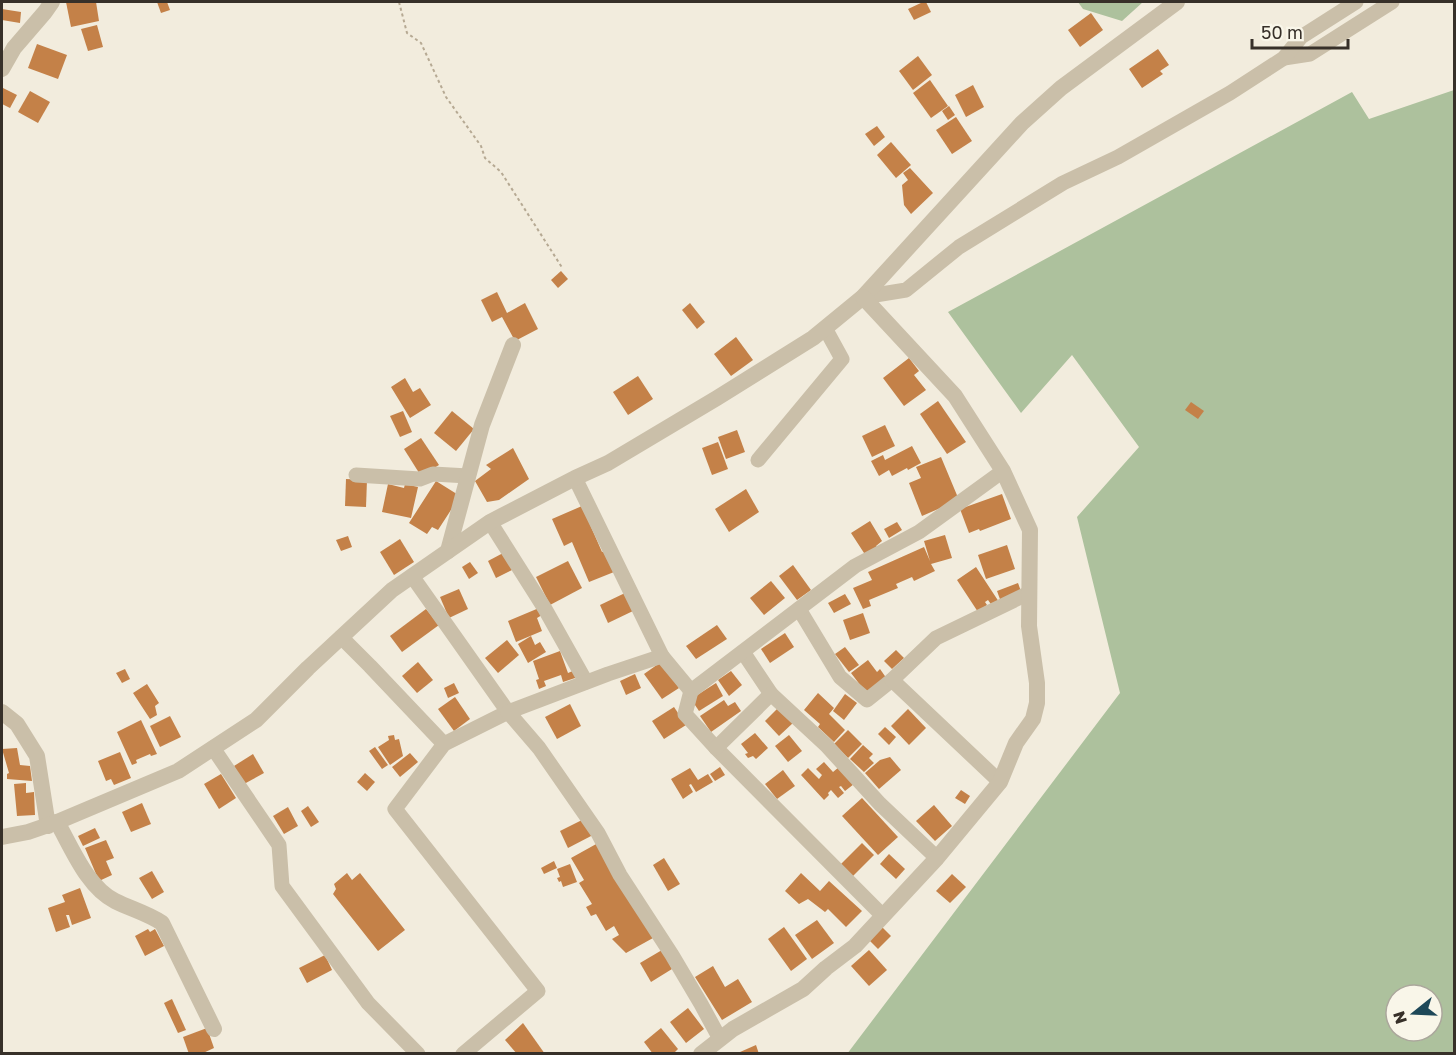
<svg xmlns="http://www.w3.org/2000/svg" width="1456" height="1055" font-family="'Golos Text',sans-serif">
	<style>
		.green { fill: #adc19d; fill-rule: evenodd }
		.building { fill: #c48148 }
		.lines { fill: none; stroke-linecap: round; stroke-linejoin: round }
		.path { stroke: #b6a993; stroke-width: 2; stroke-dasharray: 3 3; stroke-linecap: butt }
		.minor { stroke: #cabfa9; stroke-width: 15 }
		.tertiary { stroke: #cabfa9; stroke-width: 16 }
	</style>
	<rect width="100%" height="100%" fill="#f2ecdd"/>
	<!-- green -->
	<g class="green">
		<path d="M1078 2H1143L1122 21 1083 9Z"/>
		<path d="M1454 90V1053L847 1054 1120 693 1077 517 1139 447 1072 355 1021 413 948 312 1352 92 1369 119ZM1396 995H1432V1031H1396Z"/>
	</g>
	<!-- building -->
	<g class="building">
		<path d="M66 2H96L99 21 71 27Z"/>
		<path d="M157 2H167L170 10 161 13Z"/>
		<path d="M923 2H926L931 12 914 20 908 9Z"/>
		<path d="M2 9 21 12 20 23 2 20Z"/>
		<path d="M1091 13 1103 30 1080 47 1068 30Z"/>
		<path d="M97 25 103 47 88 51 81 29Z"/>
		<path d="M37 44 67 55 58 79 28 68Z"/>
		<path d="M1158 49 1169 65 1160 71 1163 74 1142 88 1129 69Z"/>
		<path d="M918 56 932 75 913 90 899 71Z"/>
		<path d="M930 80 948 106 931 118 913 93Z"/>
		<path d="M973 85 984 107 966 117 955 95Z"/>
		<path d="M3 88 17 95 10 108 2 104V91Z"/>
		<path d="M30 91 50 102 38 123 18 112Z"/>
		<path d="M949 106 955 115 948 120 942 111Z"/>
		<path d="M956 117 972 141 952 154 936 130Z"/>
		<path d="M877 126 885 137 874 146 865 134Z"/>
		<path d="M891 142 911 165 896 178 877 155Z"/>
		<path d="M910 168 933 193 911 214 904 205 902 185 908 180 903 173Z"/>
		<path d="M561 271 568 279 558 288 551 280Z"/>
		<path d="M497 292 507 313 525 303 538 329 515 341 502 317 492 322 481 300Z"/>
		<path d="M690 303 705 322 697 329 682 310Z"/>
		<path d="M736 337 753 360 731 376 714 354Z"/>
		<path d="M909 358 919 371 914 375 926 390 904 406 883 378Z"/>
		<path d="M638 376 653 399 628 415 613 392Z"/>
		<path d="M405 378 413 392 420 388 431 405 410 418 391 387Z"/>
		<path d="M938 401 966 442 947 454 920 414Z"/>
		<path d="M1191 402 1204 411 1198 419 1185 410Z"/>
		<path d="M403 411 412 432 400 437 390 416Z"/>
		<path d="M452 411 474 429 456 451 434 433Z"/>
		<path d="M885 425 895 446 872 457 862 436Z"/>
		<path d="M737 430 745 452 726 459 718 437Z"/>
		<path d="M421 438 439 465 421 476 404 449Z"/>
		<path d="M718 442 728 469 712 475 702 448Z"/>
		<path d="M912 446 921 463 908 470 907 468 892 476 889 470 879 476 871 461 883 455 885 460Z"/>
		<path d="M513 448 529 479 499 500 487 502 475 481 491 469 486 465Z"/>
		<path d="M941 457 959 500 922 516 909 483 921 478 916 467Z"/>
		<path d="M346 479 367 480 366 507 345 506Z"/>
		<path d="M436 481 460 496 438 530 432 527 427 534 409 523Z"/>
		<path d="M388 484 404 488 405 484 418 487 411 518 382 512Z"/>
		<path d="M746 489 759 512 729 532 715 509Z"/>
		<path d="M1002 494 1011 519 980 531 979 529 969 533 960 509Z"/>
		<path d="M582 506 602 552 605 551 614 572 589 582 572 542 564 546 552 519Z"/>
		<path d="M870 521 882 541 876 546 877 548 866 556 851 533Z"/>
		<path d="M897 522 902 530 889 538 884 529Z"/>
		<path d="M945 535 952 558 931 564 935 571 914 581 912 577 896 584 898 588 869 600 871 606 863 609 853 588 872 580 868 572 924 547 930 561 924 541Z"/>
		<path d="M348 536 352 547 341 551 336 540Z"/>
		<path d="M400 539 414 562 394 575 380 552Z"/>
		<path d="M1007 545 1015 569 986 579 978 555Z"/>
		<path d="M505 552 514 569 496 578 488 561Z"/>
		<path d="M568 561 582 588 550 605 536 577Z"/>
		<path d="M470 562 478 573 469 579 462 567Z"/>
		<path d="M793 565 811 590 797 600 779 576Z"/>
		<path d="M976 567 999 602 993 607 988 600 985 602 987 605 978 612 957 580Z"/>
		<path d="M771 581 785 598 764 615 750 598Z"/>
		<path d="M1018 583 1022 594 1001 602 997 591Z"/>
		<path d="M459 589 468 609 449 618 440 597Z"/>
		<path d="M625 593 633 611 608 623 600 605Z"/>
		<path d="M845 594 851 604 834 613 828 603Z"/>
		<path d="M539 608 542 615 537 618 542 631 516 642 508 621Z"/>
		<path d="M426 609 439 625 402 652 390 636Z"/>
		<path d="M863 613 870 633 850 640 843 620Z"/>
		<path d="M717 625 727 639 696 659 686 646Z"/>
		<path d="M785 633 794 647 770 663 761 649Z"/>
		<path d="M531 636 535 645 540 642 546 652 528 663 518 644Z"/>
		<path d="M507 640 519 655 498 673 485 658Z"/>
		<path d="M845 647 859 665 849 672 835 654Z"/>
		<path d="M896 650 904 658 892 669 884 661Z"/>
		<path d="M560 651 568 673 575 670 578 677 563 682 561 675 544 681 546 686 539 689 536 680 539 679 533 661Z"/>
		<path d="M868 660 877 672 880 669 887 679 867 694 851 673Z"/>
		<path d="M418 662 433 680 417 693 402 676Z"/>
		<path d="M661 662 679 688 662 699 644 674Z"/>
		<path d="M125 669 130 679 122 683 116 673Z"/>
		<path d="M731 671 742 685 729 696 718 680Z"/>
		<path d="M635 674 641 688 626 695 620 681Z"/>
		<path d="M454 683 459 693 448 698 444 688Z"/>
		<path d="M716 683 723 696 699 711 691 699Z"/>
		<path d="M147 684 159 703 155 706 157 715 150 719 133 693Z"/>
		<path d="M818 693 834 708 829 714 845 730 834 742 818 727 820 724 804 710Z"/>
		<path d="M845 694 857 703 844 720 833 711Z"/>
		<path d="M455 697 470 719 454 731 438 709Z"/>
		<path d="M724 700 728 706 735 702 741 711 711 732 700 716Z"/>
		<path d="M570 704 581 726 557 739 545 717Z"/>
		<path d="M674 707 686 725 664 739 652 721Z"/>
		<path d="M779 707 794 722 779 736 765 721Z"/>
		<path d="M908 709 926 728 909 745 891 726Z"/>
		<path d="M170 716 181 737 160 747 150 726Z"/>
		<path d="M141 720 157 754 151 756 150 754 136 760 137 763 132 765 117 732Z"/>
		<path d="M885 727 896 737 889 745 878 734Z"/>
		<path d="M848 730 862 744 848 758 834 744Z"/>
		<path d="M755 733 768 748 756 759 753 756 748 758 745 754 748 753 741 744Z"/>
		<path d="M394 735 395 740 399 739 403 756 390 765 378 747 389 740 388 736Z"/>
		<path d="M789 735 802 751 788 762 775 746Z"/>
		<path d="M863 745 873 754 869 758 874 763 864 772 850 759Z"/>
		<path d="M375 747 388 765 382 769 369 751Z"/>
		<path d="M17 748 20 765 30 766 32 781 7 779V774L9 773 2 749Z"/>
		<path d="M120 752 131 778 114 785 111 779 106 781 98 761Z"/>
		<path d="M410 753 418 762 400 777 392 767Z"/>
		<path d="M253 754 264 773 244 784 234 766Z"/>
		<path d="M890 757 901 770 879 789 865 773 880 760Z"/>
		<path d="M824 762 833 772 839 767 854 784 845 791 841 786 839 787 844 793 838 798 831 790 828 793 829 795 824 800 801 775 808 768 819 779 822 775 816 769Z"/>
		<path d="M720 767 725 775 715 781 710 774Z"/>
		<path d="M690 768 698 780 708 774 713 782 696 792 691 784 689 785 693 792 683 799 671 779Z"/>
		<path d="M783 770 795 786 777 799 765 784Z"/>
		<path d="M365 773 375 782 367 791 357 782Z"/>
		<path d="M221 774 236 798 219 809 204 784Z"/>
		<path d="M26 783V793L34 792 35 815 17 816 14 784Z"/>
		<path d="M961 790 970 796 965 804 955 798Z"/>
		<path d="M862 798 898 837 878 855 842 816Z"/>
		<path d="M142 803 151 824 131 832 122 812Z"/>
		<path d="M934 805 952 826 935 841 916 821Z"/>
		<path d="M308 806 319 822 311 827 301 811Z"/>
		<path d="M288 807 298 826 284 834 273 816Z"/>
		<path d="M584 819 593 835 568 848 560 831Z"/>
		<path d="M95 828 100 838 83 846 78 836Z"/>
		<path d="M106 840 114 858 106 861 112 875 99 881 85 848Z"/>
		<path d="M598 843 653 938 626 953 612 939 619 935 614 926 606 931 596 914 591 916 586 907 592 904 579 883 584 880 571 858Z"/>
		<path d="M862 843 874 855 852 877 840 865Z"/>
		<path d="M889 854 905 869 896 879 880 864Z"/>
		<path d="M664 858 680 884 668 891 653 865Z"/>
		<path d="M554 861 557 868 544 874 541 868Z"/>
		<path d="M570 864 577 882 563 887 561 881 559 882 557 878 560 877 557 869Z"/>
		<path d="M152 871 164 892 152 899 139 878Z"/>
		<path d="M347 873 352 880 360 873 405 930 378 951 333 894 336 889 334 884Z"/>
		<path d="M801 873 820 891 829 881 862 911 846 927 828 909 825 912 808 899 799 904 785 891Z"/>
		<path d="M952 874 966 887 950 903 936 891Z"/>
		<path d="M80 888 91 918 72 925 69 915H66L70 927 56 932 48 908 65 902 62 895Z"/>
		<path d="M817 920 834 943 812 959 795 935Z"/>
		<path d="M784 927 807 959 791 971 768 939Z"/>
		<path d="M882 927 891 936 878 949 869 940Z"/>
		<path d="M148 929 150 932 155 929 164 946 145 956 135 936Z"/>
		<path d="M662 950 672 969 651 982 640 963Z"/>
		<path d="M869 950 887 970 869 986 851 966Z"/>
		<path d="M325 955 332 970 307 983 299 968Z"/>
		<path d="M713 966 725 987 738 979 752 1002 722 1020 695 977Z"/>
		<path d="M172 999 186 1030 178 1033 164 1003Z"/>
		<path d="M688 1008 704 1029 686 1043 670 1022Z"/>
		<path d="M523 1023 545 1054H517L505 1040Z"/>
		<path d="M207 1028 214 1048 201 1054H189L183 1037Z"/>
		<path d="M661 1028 678 1049 673 1054H653L644 1042Z"/>
		<path d="M756 1045 759 1054H741L740 1052Z"/>
	</g>
	<g class="lines">
		<!-- path -->
		<path class="path" d="M399 2 407 33 421 43 446 97 481 146 485 158 501 172 563 269"/>
		<!-- minor -->
		<g class="minor">
			<path d="M1284 58 1310 54 1392 2"/>
			<path d="M863 297 906 290 959 247 1063 183 1118 157 1230 93 1284 58 1301 37 1356 2"/>
			<path d="M758 460 842 359 825 328"/>
			<path d="M356 475 420 479 433 474 468 476"/>
			<path d="M575 478 662 656"/>
			<path d="M490 522 545 609 586 682"/>
			<path d="M412 576 508 712 444 744 395 809 538 991 463 1054"/>
			<path d="M799 609 840 677 867 700 892 680"/>
			<path d="M341 637 370 666 444 744"/>
			<path d="M743 652 771 694"/>
			<path d="M691 691 685 714 716 748 883 916"/>
			<path d="M213 748 279 845 282 886 368 1003 418 1054"/>
			<path d="M716 748 771 694 826 745 880 804 937 858"/>
			<path d="M1000 782 892 680 936 638 1029 593"/>
			<path d="M720 1039 701 1004 672 955 620 875 598 833 539 748 508 712 608 674 662 656 691 691 855 566 919 532 1003 471"/>
		</g>
		<!-- tertiary -->
		<g class="tertiary">
			<path d="M2 69 14 48 45 12 52 2"/>
			<path d="M448 551 482 425 513 345"/>
			<path d="M2 712 17 724 37 756 48 826"/>
			<path d="M57 822C72 848 87 887 115 901 131 909 147 913 162 923L214 1029"/>
			<path d="M2 837 28 832 57 822 178 771 256 720 308 668 392 590 490 522 575 478 608 463 717 398 813 338 863 297 1022 123 1061 88 1177 2"/>
			<path d="M701 1054 733 1029 803 989 826 968 855 946 937 858 1000 782 1016 743 1033 719 1037 703V683L1029 626 1030 530 1003 471 955 396 863 297"/>
		</g>
	</g>
	<!-- border -->
	<rect width="1456" height="1055" fill="none" stroke="#373029" stroke-width="6"/>
	<!-- north arrow -->
	<g transform="translate(1414 1013) rotate(252)"><circle r="28" fill="#f9f6e9" stroke="#aba79c" stroke-width="1.5"/>
	<path d="M0-4.5L10 22L0 15L-10 22Z" fill="#1e4858"/>
	<text y="-9" font-size="16" font-weight="bold" text-anchor="middle" fill="#373029">N</text>
	</g>
	<!-- scale -->
	<path d="M1252 39v9h96v-9" fill="none" stroke="#373029" stroke-width="3"/>
	<text x="1261" y="39" font-size="18" fill="#373029" stroke="#f9f6e9" stroke-width="4.5" paint-order="stroke">50 m</text>
</svg>
